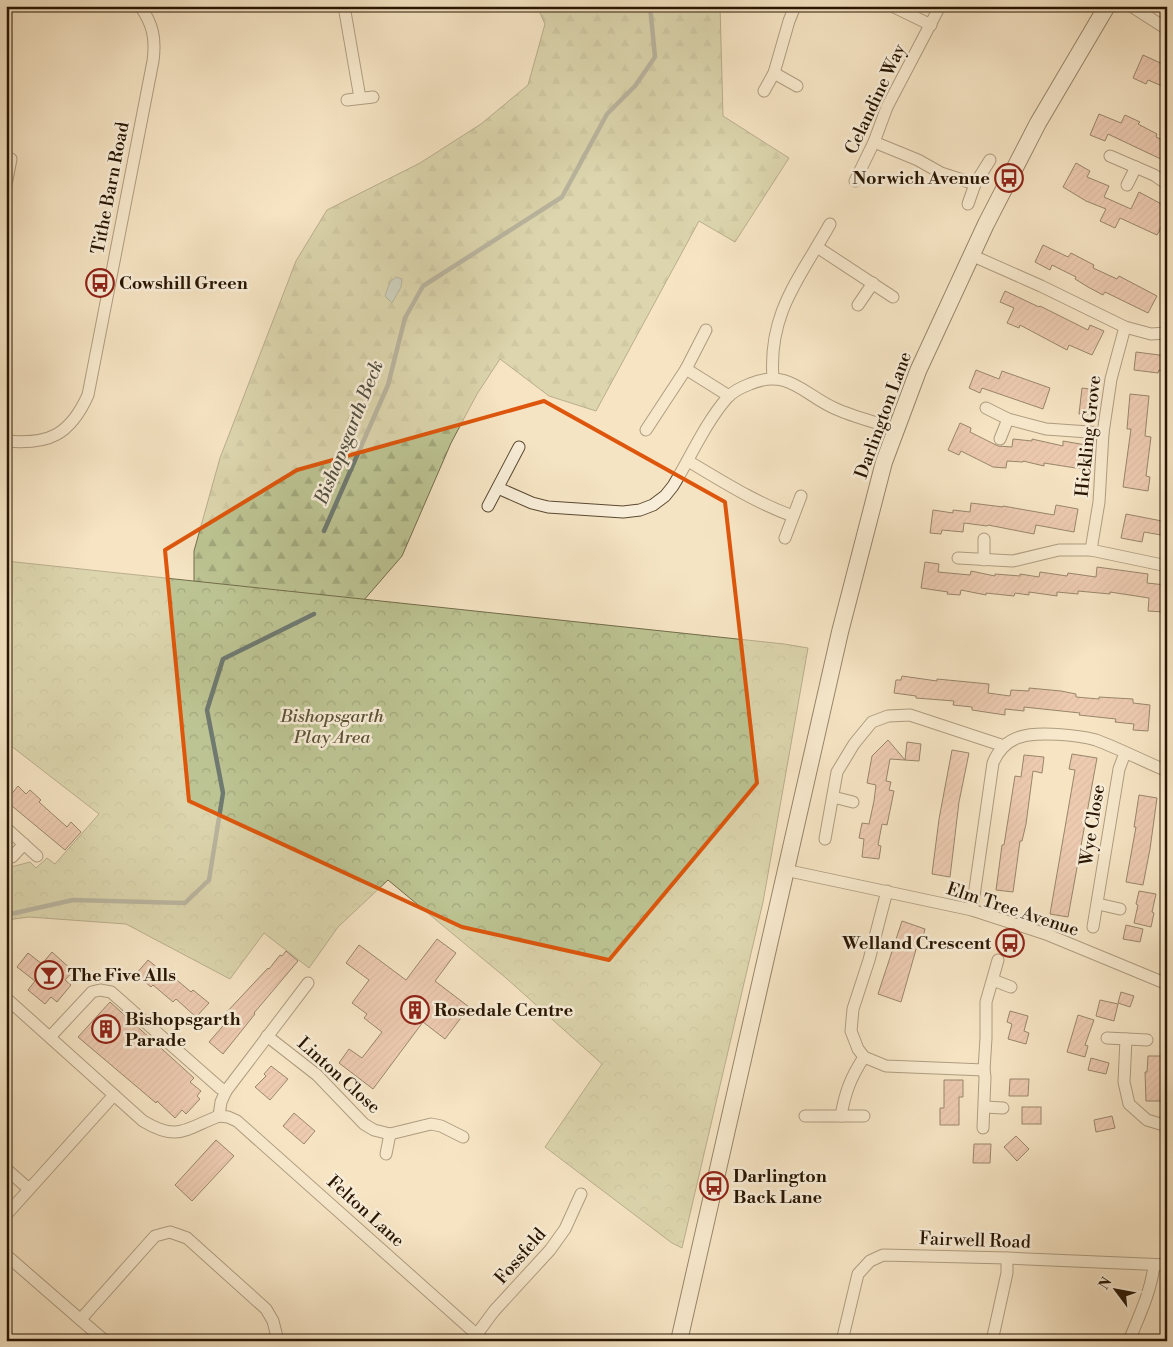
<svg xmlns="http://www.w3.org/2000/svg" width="1173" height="1347" font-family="'Libre Bodoni',serif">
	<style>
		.forest { fill: url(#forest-firs); stroke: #726c4a }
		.park { fill: url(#park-crowns); stroke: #726c4a }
		.water { fill: #9fbdbb; stroke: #6f7a71 }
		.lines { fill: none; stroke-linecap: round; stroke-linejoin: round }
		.stream { stroke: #6f7a71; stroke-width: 4.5 }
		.building { fill: url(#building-hatch); stroke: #281502 }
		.street-casing { stroke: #5b4932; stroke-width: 13 }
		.secondary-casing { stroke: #281502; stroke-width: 18 }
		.street { stroke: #f8edd8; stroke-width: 11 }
		.secondary { stroke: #f8edd8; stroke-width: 16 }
		.marked { fill: none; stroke: #de560c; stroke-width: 4; stroke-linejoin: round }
		.labels { text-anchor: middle; stroke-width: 5; stroke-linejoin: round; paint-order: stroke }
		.street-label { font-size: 18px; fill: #281502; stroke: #f8edd8 }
		.poi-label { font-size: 18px; font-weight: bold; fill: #281502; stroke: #f8edd8; text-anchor: start }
		.park-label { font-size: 18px; font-style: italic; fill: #5c5235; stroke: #f8edd8 }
		.water-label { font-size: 19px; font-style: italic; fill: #525043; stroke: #f8edd8 }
	</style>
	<defs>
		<pattern id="forest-firs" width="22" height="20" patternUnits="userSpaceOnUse" patternTransform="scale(1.25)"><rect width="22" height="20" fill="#bdc493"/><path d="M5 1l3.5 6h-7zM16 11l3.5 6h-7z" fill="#a2a87d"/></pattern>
		<pattern id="park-crowns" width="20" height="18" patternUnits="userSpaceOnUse" patternTransform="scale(1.25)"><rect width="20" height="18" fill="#bdc493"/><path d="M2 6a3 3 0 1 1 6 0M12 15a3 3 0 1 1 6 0" fill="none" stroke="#a2a87d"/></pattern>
		<pattern id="building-hatch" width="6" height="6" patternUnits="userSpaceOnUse" patternTransform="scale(1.25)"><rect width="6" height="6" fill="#e3ac9a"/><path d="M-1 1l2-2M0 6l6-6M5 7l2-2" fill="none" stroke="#c39383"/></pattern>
	</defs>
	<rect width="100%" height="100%" fill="#f5e4c3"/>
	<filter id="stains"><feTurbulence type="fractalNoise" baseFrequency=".004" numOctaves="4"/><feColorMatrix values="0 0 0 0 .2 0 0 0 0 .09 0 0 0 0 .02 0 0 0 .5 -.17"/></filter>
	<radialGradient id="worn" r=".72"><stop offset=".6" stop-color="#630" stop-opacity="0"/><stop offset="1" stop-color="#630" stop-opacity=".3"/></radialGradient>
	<!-- forest -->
	<path class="forest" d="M537 6H720L723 116 789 158 735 242 699 221 596 411 549 396 500 359 477 394 451 443 402 556 325 645 194 614V551L220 458 296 261 327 210 420 163 481 124 528 85 545 24Z"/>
	<!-- park -->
	<path class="park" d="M6 561 784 644 808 648 763 902 682 1248 672 1243 545 1147 602 1064 506 978 388 880 338 927 309 968 264 933 230 979 126 924 29 917 6 920V862L11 867 30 862 36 868 47 858 55 864 99 814 6 742Z"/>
	<!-- water -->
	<path class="water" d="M396 277 402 279 401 287 392 303 385 296 390 282Z"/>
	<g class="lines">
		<!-- stream -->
		<g class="stream">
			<path d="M324 531 388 385 405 318 423 286 562 197 607 114 635 86 655 57 650 6"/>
			<path d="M6 915 73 900 185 903 209 880 223 793 207 710 223 659 314 614"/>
		</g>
	</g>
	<!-- building -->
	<g class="building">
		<path d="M1143 55 1167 66V88L1148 80 1146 84 1133 78Z"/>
		<path d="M1099 114 1121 123 1125 115 1140 122 1138 124 1157 134 1156 137 1167 142V162L1108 134 1105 141 1090 135Z"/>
		<path d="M1076 163 1090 171 1087 177 1109 186 1104 197 1131 209 1139 192 1167 207V216L1157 235 1120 218 1115 228 1100 221 1106 209 1086 201 1063 187Z"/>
		<path d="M1043 245 1068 257 1071 253 1094 265 1093 268 1117 279 1119 276 1157 296 1148 313 1105 292 1103 295 1088 287 1075 279 1076 277 1052 265 1050 270 1035 262Z"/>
		<path d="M1005 291 1039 307 1040 306 1088 330 1090 325 1104 331 1092 355 1069 345 1067 350 1020 325 1019 328 1007 323 1014 308 1000 302Z"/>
		<path d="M1136 352 1167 356V372L1159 370 1158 373 1134 370Z"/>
		<path d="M976 370 999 379 1002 371 1050 388 1043 409 982 388 980 393 969 388Z"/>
		<path d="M1082 388 1096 390 1094 415 1079 414Z"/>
		<path d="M1130 394 1149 396 1145 436 1151 437 1146 476 1150 477 1148 491 1123 487 1131 429H1127Z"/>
		<path d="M960 423 971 428 970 432 998 446 1012 447 1013 439 1032 441V439L1063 446V441L1086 445 1082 469 1044 463V466L1023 461V462L1007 461 1006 468 993 467 961 451 959 455 948 450Z"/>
		<path d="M971 503 1003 507V506L1054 515 1056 505 1078 509 1074 532 1036 525 1034 534 988 525 987 526 964 523 963 532 942 530 941 534 930 533 933 510 953 513V510L970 512Z"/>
		<path d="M1126 514 1167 522V536L1144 532 1142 542 1121 538Z"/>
		<path d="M925 562 939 564 938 572 970 575 971 571 995 576V574L1020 576V574L1039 577 1040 572 1067 576 1068 573 1096 577 1097 567 1148 574 1147 583 1166 585 1163 612 1148 611 1149 598 1110 592V594L1078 591V594L1057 592V596L1029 592V595L1015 593 1014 596 986 593V595L961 590 960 595 947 594 948 592 921 588Z"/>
		<path d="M902 676 937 681V679L989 684 988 693 1010 696 1011 690 1029 691V688L1061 691 1076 694V697L1099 699V697L1133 699V703L1150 705 1148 731 1133 730 1134 724 1115 722 1116 719 1079 715 1080 713 1024 707V711L1005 709V715L972 710V707L953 705 954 701 916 698V696L894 693 896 680H901Z"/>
		<path d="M888 740 905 760 907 742 921 744 919 761 890 759 886 781 891 782 889 790 894 791 887 825 882 824 878 845 881 846 879 859 862 857 864 839 859 838 862 823 869 824 874 801 876 785 867 783 872 756Z"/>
		<path d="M952 750 969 753 959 802 950 877 932 874 939 819Z"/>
		<path d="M1072 754 1097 758 1068 917 1050 914 1075 770 1069 769Z"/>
		<path d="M1024 755 1044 757 1042 773 1033 771 1026 824 1022 841H1020L1013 892 996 890 1002 845H1004L1015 776 1021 777Z"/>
		<path d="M18 786 26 794 30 790 41 800 39 802 67 827 71 822 81 832 65 850 6 801Z"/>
		<path d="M1139 795 1157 798 1150 849 1143 885 1126 882 1136 827H1134Z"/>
		<path d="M1139 891 1156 894 1152 912 1154 913 1151 927 1134 923 1138 905 1136 904Z"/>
		<path d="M902 921 925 929 922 940 919 939 901 1002 878 994Z"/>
		<path d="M1126 925 1143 929 1140 942 1123 939Z"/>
		<path d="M437 939 456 953 435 981 469 1007 445 1039 423 1022 373 1089 339 1063 349 1049 362 1058 382 1032 364 1018 367 1014 352 1003 369 980 346 963 359 945 406 980Z"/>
		<path d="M286 951 298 961 254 1013 255 1014 223 1054 209 1042 229 1019 224 1015 268 968 269 969 280 955 282 956Z"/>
		<path d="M52 952 73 971 65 980 71 985 57 1002 51 997 45 1004 28 990 35 981 17 967 28 953 42 964Z"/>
		<path d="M148 960 169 977 171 975 191 992 193 990 209 1003 196 1017 176 999 173 1002 153 985 151 987 136 974Z"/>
		<path d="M1121 992 1134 996 1130 1007 1118 1003Z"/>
		<path d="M1100 1000 1118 1004 1114 1021 1096 1016Z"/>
		<path d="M110 1002 194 1078 190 1082 201 1091 197 1096 200 1099 186 1114 182 1110 175 1118 157 1101 156 1103 78 1037Z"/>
		<path d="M1010 1011 1028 1016 1024 1031 1029 1033 1026 1044 1008 1039 1012 1024 1007 1022Z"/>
		<path d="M1078 1015 1094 1020 1085 1045 1088 1046 1085 1057 1067 1052Z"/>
		<path d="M1148 1056H1166V1068H1164V1101H1146L1145 1072H1147Z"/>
		<path d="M1091 1058 1109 1063 1106 1074 1088 1070Z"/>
		<path d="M271 1066 288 1079 270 1100 255 1087 266 1076 264 1074Z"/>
		<path d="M1010 1079H1029L1028 1096H1009Z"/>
		<path d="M944 1080H963V1097H959V1125H940V1108H944Z"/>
		<rect x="1022" y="1107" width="19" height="17"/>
		<path d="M294 1113 315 1131 304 1144 283 1126Z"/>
		<path d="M1112 1116 1115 1128 1096 1132 1094 1120Z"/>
		<path d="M1016 1136 1029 1149 1017 1161 1004 1147Z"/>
		<path d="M216 1140 234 1156 192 1201 175 1185Z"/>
		<path d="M974 1144H991L990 1163H973Z"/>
	</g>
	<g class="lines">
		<defs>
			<g id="street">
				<path d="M344 6 360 98"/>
				<path d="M892 6 931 25"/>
				<path d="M1131 6 1167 29"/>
				<path d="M774 73 797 86"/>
				<path d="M764 91 774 73 789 21 795 6"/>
				<path d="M347 100 373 97"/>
				<path d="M874 142 918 160 941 173 975 184 968 204"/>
				<path d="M1110 156 1154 175 1167 184"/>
				<path d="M855 181 874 142 887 107 940 6"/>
				<path d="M975 184 990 160"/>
				<path d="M6 185 11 159"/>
				<path d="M1127 185 1136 167"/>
				<path d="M817 247 893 297"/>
				<path d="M971 255 1041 286 1125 327 1151 334 1167 333"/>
				<path d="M858 305 873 283"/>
				<path d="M1125 327 1111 379 1103 433 1099 502 1091 550 1167 566"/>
				<path d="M686 369 729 396"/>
				<path d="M773 378C768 313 800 278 830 224"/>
				<path d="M986 408 1008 419 1046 429 1103 433"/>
				<path d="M646 430 686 369 706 330"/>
				<path d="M1000 439 1008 419"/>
				<path d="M6 441C49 445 70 435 88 395L153 61C156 39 153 24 140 6"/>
				<path d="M688 461C722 481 756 503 793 516"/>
				<path d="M498 488 532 503 548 507 623 512 640 510 653 505 665 496 673 486C690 458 706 422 727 398 733 391 742 387 750 384 788 368 803 394 834 408 853 417 875 422 896 429"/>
				<path d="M488 506 519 447"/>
				<path d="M785 538 801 496"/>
				<path d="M958 558 1013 561 1059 550H1091"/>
				<path d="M984 560V539"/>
				<path d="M833 797 853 802"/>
				<path d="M6 828 37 856"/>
				<path d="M825 839 837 772 854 744 872 722 888 716 910 715 1004 746"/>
				<path d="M12 857 24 844"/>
				<path d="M785 870 972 910 1046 934 1167 984"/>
				<path d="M887 891 869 960 853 1009 851 1031 858 1049 864 1057 886 1066 984 1070 986 1038V1002L998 960"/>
				<path d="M1098 904 1120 909"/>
				<path d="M972 910 993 763C998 751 1007 741 1020 737 1037 731 1078 735 1096 740 1120 749 1143 761 1167 771"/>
				<path d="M1093 927 1119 769 1125 753"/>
				<path d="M993 980 1011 987"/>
				<path d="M6 998 143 1121C178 1142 185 1129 219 1116L221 1102 226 1091 308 983"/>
				<path d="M267 1036 317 1075 364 1124 374 1130 390 1134 431 1124 441 1126 463 1137"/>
				<path d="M50 1037 92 992 100 990 111 992 220 1088 226 1091"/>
				<path d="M1107 1038 1147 1040"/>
				<path d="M1126 1039 1124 1082 1129 1104 1147 1120 1167 1126"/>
				<path d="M985 1107 1003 1108"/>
				<path d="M219 1116 228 1117 237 1121 484 1341"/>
				<path d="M805 1116H841C845 1092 851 1077 864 1057"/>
				<path d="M841 1116H864"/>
				<path d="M983 1128 985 1077 984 1070"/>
				<path d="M386 1154 390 1134"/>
				<path d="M6 1169 29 1189"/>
				<path d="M6 1215 114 1095"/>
				<path d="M6 1255 105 1341"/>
				<path d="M81 1319 155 1236 170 1232 187 1238 266 1309 273 1321 278 1341"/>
				<path d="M477 1334 494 1311 550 1250 565 1229 581 1194"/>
				<path d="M842 1341 858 1274 870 1261 883 1255 1007 1258 1167 1265"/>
				<path d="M992 1341 1007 1273V1258"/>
				<path d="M1129 1341C1139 1316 1151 1292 1154 1265"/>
			</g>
			<path id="secondary" d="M679 1341 840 632 884 462 918 371 986 224 1038 123 1107 6"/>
		</defs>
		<!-- street casing -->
		<use href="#street" class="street-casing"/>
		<!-- secondary casing -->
		<use href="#secondary" class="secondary-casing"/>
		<!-- street -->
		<use href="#street" class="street"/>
		<!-- secondary -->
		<use href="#secondary" class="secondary"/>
	</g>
	<!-- marked area -->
	<path d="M0 0H1173V1347H0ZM544 401 725 502 757 783 609 960 462 927 189 801 165 550 297 470Z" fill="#f5e4c3" fill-opacity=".55" fill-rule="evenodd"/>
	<path class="marked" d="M544 401 725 502 757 783 609 960 462 927 189 801 165 550 297 470Z"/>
	<!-- icons -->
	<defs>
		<symbol id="bus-ring" viewBox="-11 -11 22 22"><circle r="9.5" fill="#f8edd8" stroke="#8f2418" stroke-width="1.5"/><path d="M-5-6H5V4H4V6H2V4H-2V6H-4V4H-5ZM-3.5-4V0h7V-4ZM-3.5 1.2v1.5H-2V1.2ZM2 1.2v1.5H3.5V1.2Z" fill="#8f2418"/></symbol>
		<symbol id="bar-ring" viewBox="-11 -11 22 22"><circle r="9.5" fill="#f8edd8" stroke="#8f2418" stroke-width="1.5"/><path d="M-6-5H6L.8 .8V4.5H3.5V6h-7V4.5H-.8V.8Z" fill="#8f2418"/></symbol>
		<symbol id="building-ring" viewBox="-11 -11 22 22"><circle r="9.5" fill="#f8edd8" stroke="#8f2418" stroke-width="1.5"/><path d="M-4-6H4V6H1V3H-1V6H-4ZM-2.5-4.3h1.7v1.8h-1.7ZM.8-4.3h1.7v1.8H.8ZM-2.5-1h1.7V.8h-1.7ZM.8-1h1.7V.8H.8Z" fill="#8f2418"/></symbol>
	</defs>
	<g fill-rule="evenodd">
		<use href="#bus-ring" x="993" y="162" width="32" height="32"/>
		<use href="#bus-ring" x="84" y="267" width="32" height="32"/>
		<use href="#bus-ring" x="994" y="927" width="32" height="32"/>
		<use href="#bar-ring" x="33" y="959" width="32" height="32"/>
		<use href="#building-ring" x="399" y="994" width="32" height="32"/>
		<use href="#building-ring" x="90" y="1013" width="32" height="32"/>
		<use href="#bus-ring" x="698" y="1170" width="32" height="32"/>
	</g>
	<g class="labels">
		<!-- street labels -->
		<g class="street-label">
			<text transform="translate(875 99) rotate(-65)" y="6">Celandine Way</text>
			<text transform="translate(110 188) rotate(-79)" y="6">Tithe Barn Road</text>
			<text transform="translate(883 415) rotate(-70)" y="6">Darlington Lane</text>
			<text transform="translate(1088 436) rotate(-84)" y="6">Hickling Grove</text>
			<text transform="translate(1092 825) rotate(-81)" y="6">Wye Close</text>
			<text transform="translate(1013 909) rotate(18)" y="6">Elm Tree Avenue</text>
			<text transform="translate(339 1075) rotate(42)" y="6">Linton Close</text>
			<text transform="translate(366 1211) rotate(42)" y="6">Felton Lane</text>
			<text transform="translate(975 1240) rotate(2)" y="6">Fairwell Road</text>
			<text transform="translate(520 1256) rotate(-49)" y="6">Fossfeld</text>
		</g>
		<!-- poi labels -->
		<g class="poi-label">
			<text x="990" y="184" text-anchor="end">Norwich Avenue</text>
			<text x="119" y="289">Cowshill Green</text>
			<text x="991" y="949" text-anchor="end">Welland Crescent</text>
			<text x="68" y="981">The Five Alls</text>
			<text x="434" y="1016">Rosedale Centre</text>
			<text x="125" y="1025">Bishopsgarth<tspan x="125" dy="21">Parade</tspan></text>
			<text x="733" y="1182">Darlington<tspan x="733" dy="21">Back Lane</tspan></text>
		</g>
		<!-- park labels -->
		<g class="park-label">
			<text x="332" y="722">Bishopsgarth<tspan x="332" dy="21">Play Area</tspan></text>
		</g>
		<!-- water labels -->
		<g class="water-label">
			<text transform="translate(348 432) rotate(-68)" y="7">Bishopsgarth Beck</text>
		</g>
	</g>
	<!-- margin -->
	<rect width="1173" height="1347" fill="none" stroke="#f5e4c3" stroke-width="25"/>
	<rect x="8" y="8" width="1158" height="1332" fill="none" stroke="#281502" stroke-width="2.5"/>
	<rect x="12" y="12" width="1148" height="1322" fill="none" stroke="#281502"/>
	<!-- north arrow -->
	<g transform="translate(1116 1290) rotate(302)" stroke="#f8edd8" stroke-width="4" paint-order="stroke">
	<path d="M0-4L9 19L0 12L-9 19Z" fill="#281502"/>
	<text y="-8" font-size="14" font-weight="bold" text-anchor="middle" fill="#281502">N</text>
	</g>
	<rect width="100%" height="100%" filter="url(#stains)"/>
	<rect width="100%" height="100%" fill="url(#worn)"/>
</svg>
